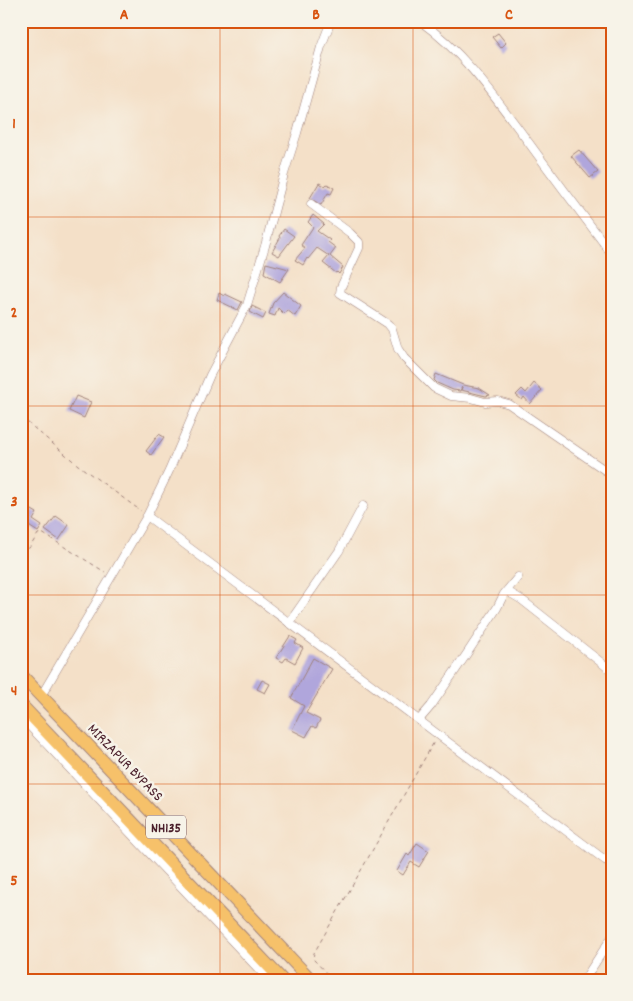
<svg xmlns="http://www.w3.org/2000/svg" width="633" height="1001" font-family="Dekko,sans-serif">
	<style>
		.building { fill: #b0a6dc }
		.lines { fill: none; stroke-linecap: round; stroke-linejoin: round }
		.minor-casing { stroke: #9f807a; stroke-width: 9 }
		.trunk-casing { stroke: #9f807a; stroke-width: 14 }
		.path { stroke: #9f807a; stroke-width: 1; stroke-dasharray: 4 4; stroke-linecap: butt }
		.minor { stroke: #fff; stroke-width: 8 }
		.trunk { stroke: #f6c16b; stroke-width: 12 }
		.grid { fill: none; stroke: #d8530f; stroke-width: 1; stroke-opacity: 0.55 }
		.labels { text-anchor: middle; stroke-width: 5; stroke-linejoin: round; paint-order: stroke }
		.shield { fill: #f7f3e8; stroke: #7e5f64; stroke-width: 1 }
		.shield-label { font-size: 14px; font-weight: bold; fill: #4a1f2b }
		.street-label { font-size: 15px; fill: #4a1f2b; stroke: #f7f3e8 }
		.neatline { fill: none; stroke: #d8530f; stroke-width: 2 }
		.grid-label { font-size: 16px; text-anchor: middle; font-weight: bold; fill: #d8530f }
	</style>
	<rect width="100%" height="100%" fill="#f7f3e8"/>
	<filter id="ink" filterUnits="userSpaceOnUse"><feTurbulence type="fractalNoise" baseFrequency=".02" numOctaves="2"/><feDisplacementMap in="SourceGraphic" scale="10" xChannelSelector="R" yChannelSelector="G"/><feConvolveMatrix kernelMatrix="1 2 1 2 8 2 1 2 1" color-interpolation-filters="sRGB"/></filter>
	<filter id="wash" filterUnits="userSpaceOnUse"><feTurbulence type="fractalNoise" baseFrequency=".0096" numOctaves="4" result="noise"/><feDisplacementMap in="SourceGraphic" scale="20" xChannelSelector="R" yChannelSelector="G"/><feGaussianBlur stdDeviation="1.12" result="paint"/><feColorMatrix in="noise" values="0 0 0 0 0 0 0 0 0 0 0 0 0 0 0 0 0 1.4 0 .05"/><feComposite in="paint" operator="in"/></filter>
	<g filter="url(#wash)">
		<rect width="100%" height="100%" fill="#f4e0c8"/>
		<g id="blocks">
			<!-- building -->
			<g class="building">
				<path d="M498 33 506 43 501 48 492 37Z"/>
				<path d="M579 150 598 172 590 178 571 156Z"/>
				<path d="M319 183 325 186 327 184 334 188 331 194 328 193 321 205 310 198Z"/>
				<path d="M313 215 324 224 317 231 330 240 328 242 336 248 330 256 343 267 339 274 337 272 336 273 323 263 329 256 317 248 308 259 307 258 303 265 295 260 305 248 301 245 313 227 308 222Z"/>
				<path d="M284 229 294 236 279 256 272 252 280 238 279 236Z"/>
				<path d="M266 263 289 269 280 282 264 273Z"/>
				<path d="M283 292 301 306 295 316 287 310 284 314 278 308 275 316 269 314 273 303Z"/>
				<path d="M219 293 224 296 225 294 242 302 238 310 217 300Z"/>
				<path d="M252 306 266 313 263 319 250 312Z"/>
				<path d="M436 374 463 385 479 388 490 395 486 396 461 390 462 387 460 391 453 390 437 383 434 380Z"/>
				<path d="M534 383 542 390 530 404 524 397 522 400 516 395 522 389 526 393Z"/>
				<path d="M76 396 91 402 84 418 69 411Z"/>
				<path d="M159 434 164 437 151 455 146 451Z"/>
				<path d="M25 506 37 513 33 520 42 526 38 532 21 521V511Z"/>
				<path d="M56 516 69 525 59 540 45 530Z"/>
				<path d="M290 636 297 640 295 643 303 648 295 663 286 658 283 662 276 658Z"/>
				<path d="M313 658 332 669 306 713 320 720 316 728 312 726 306 737 292 730 304 706 291 698Z"/>
				<path d="M262 680 270 684 265 693 257 689Z"/>
				<path d="M417 843 429 851 419 867 411 862 403 875 397 871 407 854 409 856Z"/>
			</g>
		</g>
	</g>
	<g filter="url(#ink)">
		<use href="#blocks" fill-opacity="0" stroke="#9f807a" stroke-width="1"/>
		<g class="lines">
			<defs>
				<g id="minor">
					<path d="M420 21C465 53 496 99 529 143 556 180 584 217 612 254"/>
					<path d="M311 204 350 233 359 242V248L341 287 340 293 388 324 392 329 398 349 404 358 434 388 451 396 471 398 485 402 498 401 509 404 612 475"/>
					<path d="M147 516 605 860 612 863"/>
					<path d="M507 591 522 600 612 671"/>
					<path d="M289 623 339 551 363 506"/>
					<path d="M41 696 147 516 169 471 210 375 247 305 265 246 284 174 297 133 321 47 331 21"/>
					<path d="M21 717 269 980"/>
					<path d="M419 720 431 706 466 655 497 608 504 594 518 577"/>
					<path d="M584 980 612 937"/>
				</g>
				<g id="trunk">
					<path d="M21 675 311 980"/>
					<path d="M21 705 282 980"/>
				</g>
			</defs>
			<!-- minor casing -->
			<use href="#minor" class="minor-casing"/>
			<!-- trunk casing -->
			<use href="#trunk" class="trunk-casing"/>
			<!-- path -->
			<g class="path">
				<path d="M21 417 78 465 141 511"/>
				<path d="M21 554 30 547 38 534 42 533 105 572"/>
				<path d="M333 980 314 960 313 958 314 953 434 742"/>
			</g>
			<!-- minor -->
			<use href="#minor" class="minor"/>
			<!-- trunk -->
			<use href="#trunk" class="trunk"/>
		</g>
	</g>
	<!-- grid -->
	<path class="grid" d="M220 21V980M413 21V980M21 217H612M21 406H612M21 595H612M21 784H612"/>
	<g class="labels">
		<!-- shield labels -->
		<rect class="shield" x="146" y="815.5" width="40" height="23" rx="4"/>
		<g class="shield-label">
			<text x="166" y="832">NH135</text>
		</g>
		<!-- street labels -->
		<g class="street-label">
			<text transform="translate(126 762) rotate(46)" y="5">MIRZAPUR BYPASS</text>
		</g>
	</g>
	<!-- margin -->
	<rect width="633" height="1001" fill="none" stroke="#f7f3e8" stroke-width="55"/>
	<rect x="28" y="28" width="578" height="946" class="neatline"/>
	<g class="grid-label">
		<text x="124" y="19">A</text>
		<text x="316" y="19">B</text>
		<text x="509" y="19">C</text>
		<text x="14" y="128">1</text>
		<text x="14" y="317">2</text>
		<text x="14" y="506">3</text>
		<text x="14" y="695">4</text>
		<text x="14" y="885">5</text>
	</g>
</svg>
